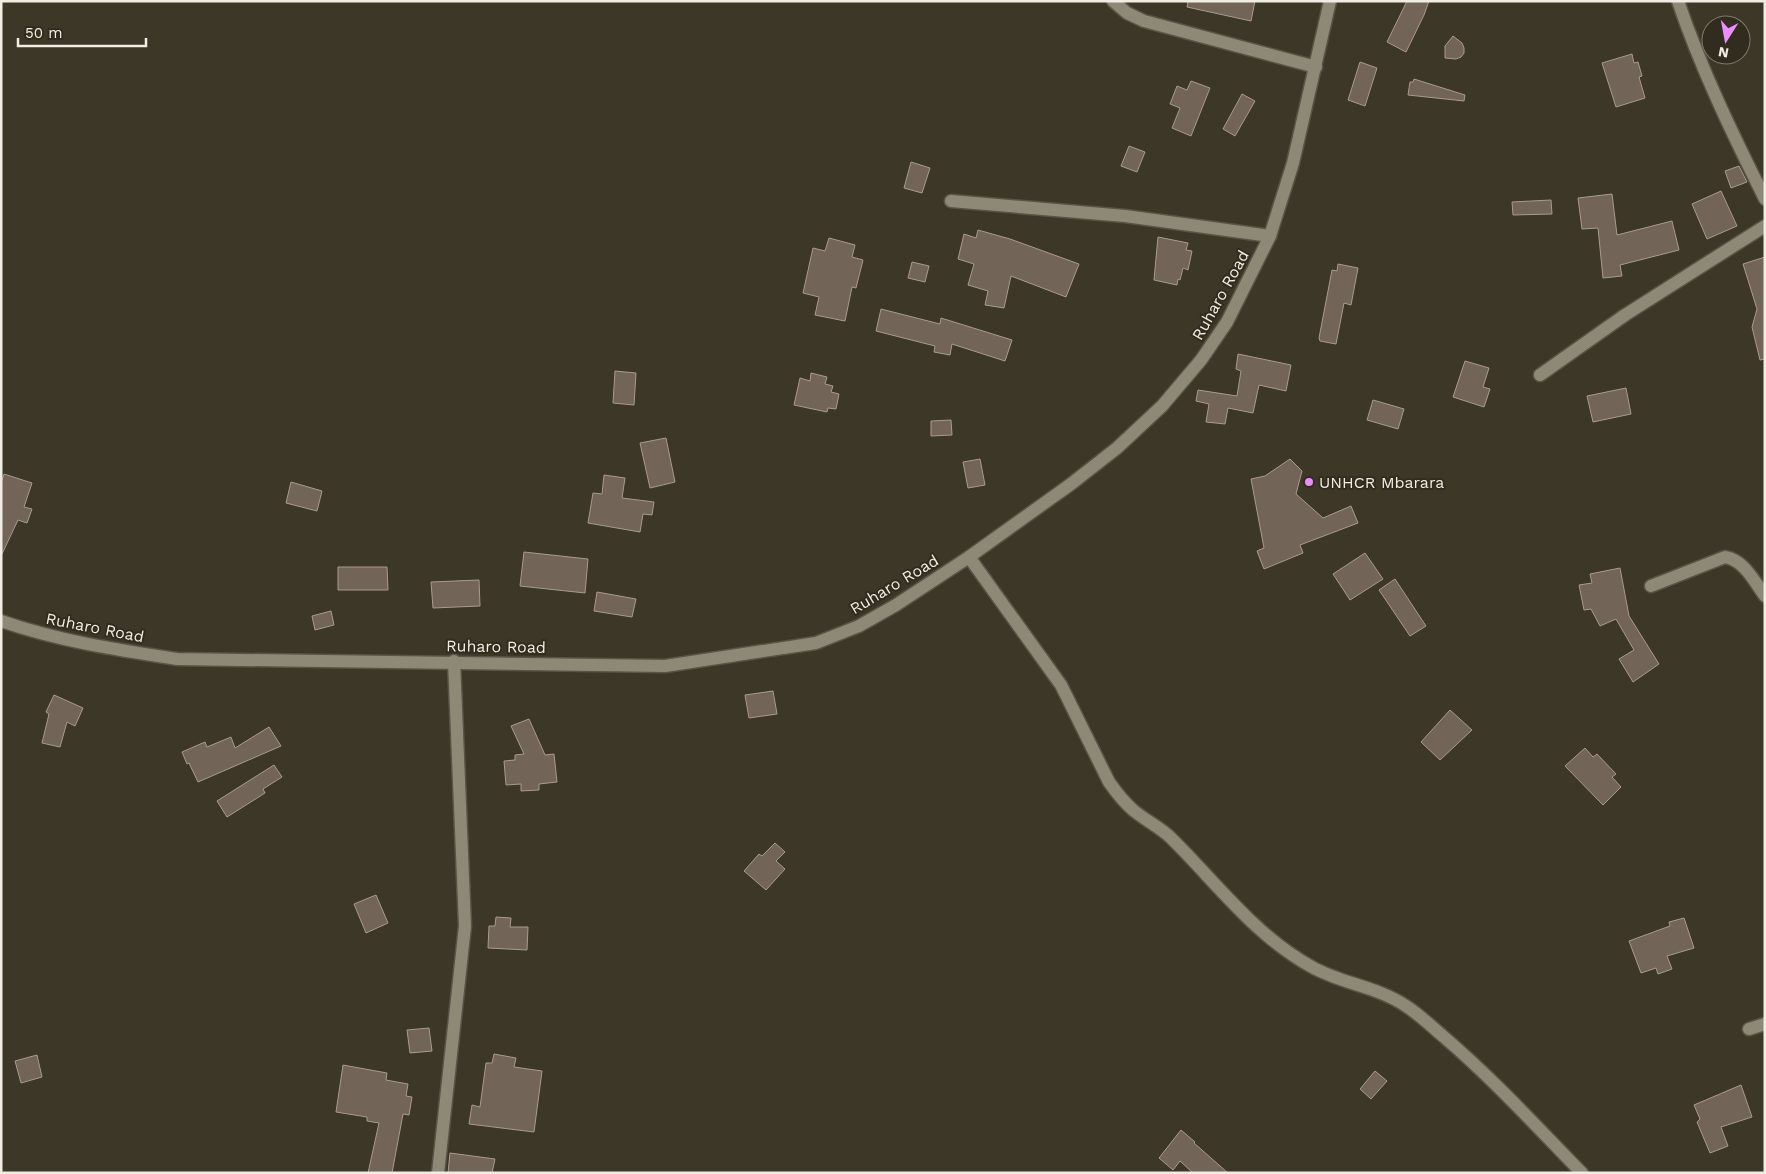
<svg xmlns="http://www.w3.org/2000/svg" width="1766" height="1174" font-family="'Work Sans',sans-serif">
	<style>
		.building { fill: #726457; stroke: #aa9b8e }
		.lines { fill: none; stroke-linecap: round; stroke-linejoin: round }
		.minor-casing { stroke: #585447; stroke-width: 15 }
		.minor { stroke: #8e8977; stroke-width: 12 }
		.poi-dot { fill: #ea8dfd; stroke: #312c1e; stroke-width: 2 }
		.labels { text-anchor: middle; stroke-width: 4; stroke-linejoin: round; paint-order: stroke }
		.street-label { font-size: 16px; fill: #f0ede3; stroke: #312c1e }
		.poi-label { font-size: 16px; fill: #f0ede3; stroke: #312c1e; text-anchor: start }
	</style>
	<rect width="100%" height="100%" fill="#3c3727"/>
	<!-- building -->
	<g class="building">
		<path d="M1188 1H1255L1251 21 1187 7Z"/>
		<path d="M1407 1H1429L1424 15 1406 52 1387 42Z"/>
		<path d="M1453 36 1462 43 1464 48V53L1461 57 1456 59 1445 58V46Z"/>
		<path d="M1632 54 1634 63 1638 62 1642 76 1639 77 1645 98 1616 107 1602 63Z"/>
		<path d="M1360 62 1377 68 1365 106 1348 100Z"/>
		<path d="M1414 79 1465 95 1464 101 1408 95 1410 82H1413Z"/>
		<path d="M1191 81 1210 88 1191 136 1172 128 1180 108 1170 104 1177 86 1187 90Z"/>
		<path d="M1242 94 1255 101 1235 136 1223 129Z"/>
		<path d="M1129 146 1145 152 1137 172 1121 166Z"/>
		<path d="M911 162 930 168 922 193 904 188Z"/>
		<path d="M1739 166 1747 182 1731 188 1725 171Z"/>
		<path d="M1721 191 1737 226 1707 239 1692 204Z"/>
		<path d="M1612 194 1617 235 1672 221 1679 250 1620 265 1622 276 1603 278 1598 228 1582 229 1578 198Z"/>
		<path d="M1551 200 1552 214 1513 215 1512 202Z"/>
		<path d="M978 230 1010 239 1079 264 1066 297 1011 276 1004 308 985 305 988 291 968 285 974 264 958 259 964 234 976 238Z"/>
		<path d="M1158 237 1188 243 1186 250 1192 251 1188 270 1183 268 1180 280 1178 279 1177 285 1154 280Z"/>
		<path d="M829 238 855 245 852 257 863 260 856 288 852 287 845 321 815 315 819 297 803 293 813 248 825 251Z"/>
		<path d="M1765 257V359L1760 360 1752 327 1757 309 1743 264Z"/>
		<path d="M912 262 929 266 925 282 908 278Z"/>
		<path d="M1338 264 1358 268 1351 305 1344 303 1336 344 1320 341 1319 338 1332 270 1337 271Z"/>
		<path d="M881 309 940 324 941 318 1012 340 1005 361 952 344 950 355 934 352 935 346 876 331Z"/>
		<path d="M1238 354 1291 365 1286 391 1259 385 1253 413 1228 408 1225 424 1206 422 1209 404 1196 401 1198 390 1237 396 1241 371 1236 369Z"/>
		<path d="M1465 361 1489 368 1483 387 1490 389 1484 407 1453 397Z"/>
		<path d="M615 371 636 373 634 405 613 403Z"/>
		<path d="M811 373 827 377 825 384 833 386 831 392 839 394 836 409 828 408 827 412 794 405 800 378 810 381Z"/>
		<path d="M1626 388 1631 414 1593 422 1587 396Z"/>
		<path d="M1373 400 1404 409 1398 429 1367 420Z"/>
		<path d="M951 420 952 435 931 436V421Z"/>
		<path d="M666 438 675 482 650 488 640 443Z"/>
		<path d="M980 459 985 485 968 488 963 462Z"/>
		<path d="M1290 459 1302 471 1296 494 1323 518 1351 506 1358 523 1300 545 1303 553 1264 569 1257 551 1264 548 1251 479 1265 476Z"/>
		<path d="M4 474 32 483 24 507 32 509 27 523 18 520 1 556V483Z"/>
		<path d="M604 475 625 478 622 498 654 502 652 515 643 514 640 532 588 523 593 493 602 494Z"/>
		<path d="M291 482 322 491 317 511 286 503Z"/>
		<path d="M524 552 588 559 585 593 520 586Z"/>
		<path d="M1365 553 1383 579 1350 600 1333 574Z"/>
		<path d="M338 567H387L388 590H338Z"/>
		<path d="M1620 568 1629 616 1659 664 1633 682 1619 659 1634 650 1616 619 1600 626 1591 609 1584 610 1579 585 1592 583 1590 574Z"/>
		<path d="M1395 579 1426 626 1410 636 1379 590Z"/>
		<path d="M479 580 480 606 433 608 431 582Z"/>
		<path d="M597 592 636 599 632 617 594 611Z"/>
		<path d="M331 611 334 625 315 630 312 616Z"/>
		<path d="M773 691 777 714 749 718 745 695Z"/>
		<path d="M54 695 83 708 75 726 67 722 60 747 42 743 49 714 46 712Z"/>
		<path d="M1450 710 1472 730 1440 760 1421 742Z"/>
		<path d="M529 719 545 755 554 754 557 782 539 784V790L521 791V784L506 785 504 761 515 760V755L524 754 511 726Z"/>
		<path d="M269 727 281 746 198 782 189 763 187 764 182 752 205 742 207 747 231 737 235 748Z"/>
		<path d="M1585 748 1593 757 1597 754 1616 774 1612 777 1621 787 1603 805 1565 766Z"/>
		<path d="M274 765 282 777 263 789 265 793 227 817 217 801Z"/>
		<path d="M775 843 785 852 776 861 785 869 766 890 744 871 759 854 762 856Z"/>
		<path d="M376 895 388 923 366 933 354 904Z"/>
		<path d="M496 917 511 918 510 927H528L527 950 488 948 489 926H495Z"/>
		<path d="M1684 918 1694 948 1667 956 1672 969 1658 974 1656 968 1641 973 1629 941 1670 926 1669 922Z"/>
		<path d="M429 1028 432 1051 410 1053 407 1030Z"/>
		<path d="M494 1054 516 1058 514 1067 542 1071 534 1132 469 1124 472 1105 480 1107 486 1063H492Z"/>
		<path d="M37 1055 42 1077 21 1083 15 1061Z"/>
		<path d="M343 1065 387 1073 386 1080 408 1084 406 1096 412 1097 409 1115 403 1114 392 1173H368L379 1123 367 1121V1117L336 1112Z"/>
		<path d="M1375 1071 1387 1081 1371 1099 1360 1089Z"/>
		<path d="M1741 1085 1752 1117 1721 1127 1728 1146 1710 1153 1697 1122 1700 1119 1694 1105Z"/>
		<path d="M1181 1130 1195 1142 1194 1143 1228 1173H1193L1180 1161 1173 1170 1159 1158Z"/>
		<path d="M450 1153 495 1159 492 1173H448Z"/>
	</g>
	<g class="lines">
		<defs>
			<g id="minor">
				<path d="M1113 1 1127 13 1144 21 1316 67"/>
				<path d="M1678 1C1701 69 1733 135 1765 199"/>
				<path d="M951 201 1125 216 1270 236"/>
				<path d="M1540 375 1625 315 1765 226"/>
				<path d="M969 557 1061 685 1109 782C1116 792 1124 802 1133 810 1145 820 1159 827 1170 837 1216 882 1255 936 1312 967 1342 984 1376 986 1406 1006 1420 1015 1432 1027 1444 1037 1493 1079 1537 1127 1582 1173"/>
				<path d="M1651 586 1725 557C1744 560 1754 581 1765 596"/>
				<path d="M1 621C58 641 118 650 177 659L665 666 816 643 859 626 896 605 969 557 1071 484 1117 448 1162 406 1201 360 1227 322 1270 236 1293 163 1330 1"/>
				<path d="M1749 1029 1765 1024"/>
				<path d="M438 1173 465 926 454 661"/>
			</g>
		</defs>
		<!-- minor casing -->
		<use href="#minor" class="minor-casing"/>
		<!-- minor -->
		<use href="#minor" class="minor"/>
	</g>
	<!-- markers -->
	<circle class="poi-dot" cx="1309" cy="482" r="5"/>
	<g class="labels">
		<!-- street labels -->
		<g class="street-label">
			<text transform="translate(1220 295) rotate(-61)" y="6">Ruharo Road</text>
			<text transform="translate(894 584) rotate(-31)" y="6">Ruharo Road</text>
			<text transform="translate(95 627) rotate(11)" y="6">Ruharo Road</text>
			<text transform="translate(496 646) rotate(1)" y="6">Ruharo Road</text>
		</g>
		<!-- poi labels -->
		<g class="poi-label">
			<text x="1319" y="488">UNHCR Mbarara</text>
		</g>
	</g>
	<!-- border -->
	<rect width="1766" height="1174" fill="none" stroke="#f0ede3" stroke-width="5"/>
	<!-- north arrow -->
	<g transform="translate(1726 40) rotate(191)"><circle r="24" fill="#312c1e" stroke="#7d796d"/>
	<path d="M0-4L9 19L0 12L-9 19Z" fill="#ea8dfd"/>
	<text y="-8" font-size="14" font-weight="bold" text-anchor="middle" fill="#f0ede3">N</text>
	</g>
	<!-- scale -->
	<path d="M18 38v8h128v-8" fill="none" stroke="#f0ede3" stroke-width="2.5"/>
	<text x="25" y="38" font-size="15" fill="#f0ede3" stroke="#312c1e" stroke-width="4" paint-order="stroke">50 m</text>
</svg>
